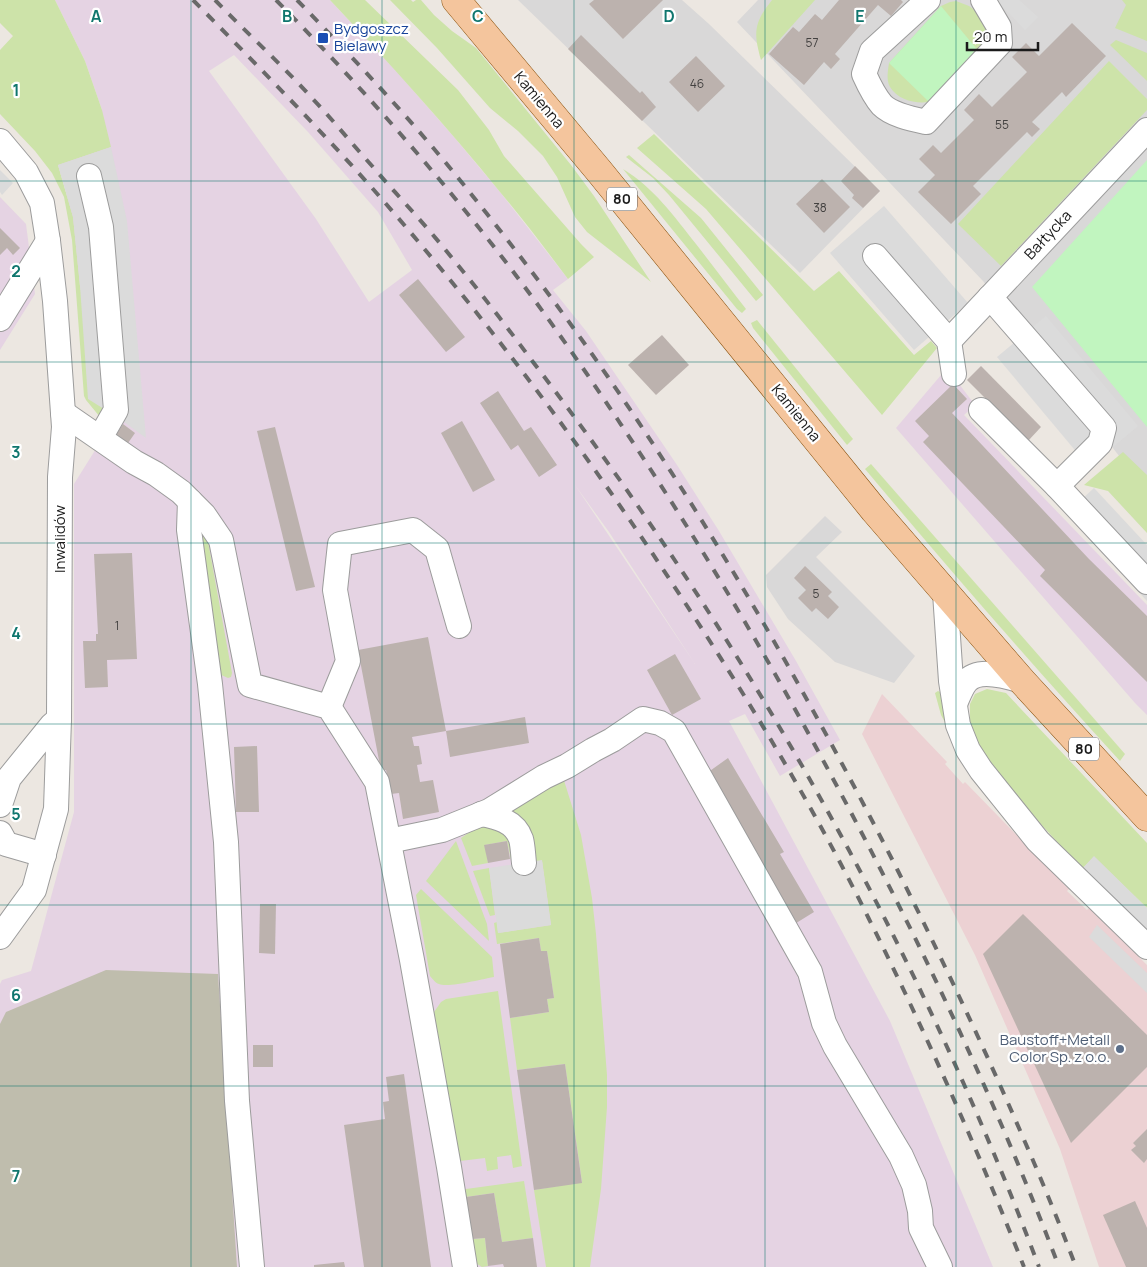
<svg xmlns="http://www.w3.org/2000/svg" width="1147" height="1267" font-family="Manrope,sans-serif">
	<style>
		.residential { fill: #d9d8d8 }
		.commercial { fill: #ecd1d3 }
		.industrial { fill: #e5d3e3; fill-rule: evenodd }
		.construction { fill: #bfbdad }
		.grass { fill: #cde3a9 }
		.park { fill: #c1f5bf }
		.parking { fill: #dbdbdb }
		.building { fill: #bcb2ae }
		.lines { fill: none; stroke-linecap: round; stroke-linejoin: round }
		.minor-casing { stroke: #9c9c9c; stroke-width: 26 }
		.major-casing { stroke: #884f0a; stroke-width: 29 }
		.minor { stroke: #fff; stroke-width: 24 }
		.major { stroke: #f4c59d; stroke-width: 28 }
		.rail { stroke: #696969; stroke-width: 4; stroke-dasharray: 10 10; stroke-linecap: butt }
		.grid { fill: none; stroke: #0f766e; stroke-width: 1; stroke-opacity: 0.55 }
		.transit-dot { fill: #1a4fb4; stroke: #fff; stroke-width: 2 }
		.service-dot { fill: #5c6f8a; stroke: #fff; stroke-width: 2 }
		.labels { text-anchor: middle; stroke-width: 4.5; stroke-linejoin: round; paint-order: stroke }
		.number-label { font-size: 12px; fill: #434140 }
		.shield { fill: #fff; stroke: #5f5f5f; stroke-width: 1 }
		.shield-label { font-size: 14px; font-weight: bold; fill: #1b1b1b }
		.transit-label { font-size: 15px; fill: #164399; stroke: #fff; text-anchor: start }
		.street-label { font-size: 15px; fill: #1b1b1b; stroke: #fff }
		.service-label { font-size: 15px; fill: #4e5e75; stroke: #fff; text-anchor: end }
		.grid-label { font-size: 16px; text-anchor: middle; font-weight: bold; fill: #0f766e; stroke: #fff; stroke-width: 4.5; stroke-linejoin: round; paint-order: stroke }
	</style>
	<rect width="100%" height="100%" fill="#ece7e1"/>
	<!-- residential -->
	<g class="residential">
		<path d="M518 0H682L709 24 880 191 800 273Z"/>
		<path d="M758 0H1147V485L1123 461 983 281 737 22Z"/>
		<path d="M825 516 842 532 816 557 915 656 894 683 835 662 788 619 767 587 766 575Z"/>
	</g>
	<!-- commercial -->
	<path class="commercial" d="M882 694 947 762 945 764 963 784 965 782 1069 889 1067 891 1087 910 1089 908 1147 965V1267H1099L1060 1149 975 955 862 734Z"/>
	<!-- industrial -->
	<g class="industrial">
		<path d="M55 0H330L397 72 454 137 500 192 568 279 553 290 586 331 677 465 719 531 796 661 840 740 780 776 745 714 729 721 890 1021 993 1267H0V984L2 980 31 971 74 812V484L109 428 80 286 66 190 58 165 102 110 85 61ZM234 55 308 132 378 212 412 270 369 302 316 219 209 71ZM575 485 609 532 695 664Z"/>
		<path d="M0 197 26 224 35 294 0 350Z"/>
		<path d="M947 368 975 405 964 415 1147 605V715L1135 703 896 428Z"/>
	</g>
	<!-- construction -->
	<path class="construction" d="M106 970 218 974 237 1267H0V1024L6 1012Z"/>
	<!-- grass -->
	<g class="grass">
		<path d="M0 0H55L85 61 102 110 111 147 58 165 73 217 80 286 108 412 100 417 86 400 84 396 72 240 64 197 52 173 35 151 0 114V50L13 36 0 23Z"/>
		<path d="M330 0H365L458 90 489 130 504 156 581 244 594 257 568 279C546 250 524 220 500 192 446 125 388 62 330 0Z"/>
		<path d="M390 0H411L413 2 416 0H421L434 15 452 31 476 48 571 165 594 196 651 282 587 232 575 217 557 177 543 156 518 131 490 108 437 48Z"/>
		<path d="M772 0H815L761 60C753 32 754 23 772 0Z"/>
		<path d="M1122 0H1147V41L1115 28 1126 5Z"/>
		<path d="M956 1 969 6 977 12 986 28 983 44 929 102C915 104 898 100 890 87 886 80 888 70 889 63L941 6 950 2Z"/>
		<path d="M1116 40 1147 53V81L1110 45Z"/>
		<path d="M1109 61 1147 99V110L1001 266 958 224Z"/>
		<path d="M654 134 814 291 839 271 914 355 931 341 937 348 882 415 706 209 637 148Z"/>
		<path d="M629 155 701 218 763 295 756 301 669 195 653 178 626 157Z"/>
		<path d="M623 169C654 188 674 216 696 244 713 266 729 287 746 309L742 313 737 309Z"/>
		<path d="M757 320 853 439 847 445 753 328 751 323Z"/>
		<path d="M1123 452 1147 475V533L1108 491 1084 485Z"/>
		<path d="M871 464 1125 754 1120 761C1033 666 948 568 865 469Z"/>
		<path d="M200 529 207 536 232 673 231 677 228 678 219 674Z"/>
		<path d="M987 689 1006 693 1147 843V908L1094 857 1082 869 1004 784 986 757 979 744 970 722V704L975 694Z"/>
		<path d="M938 691 942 693 949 730 941 715 935 693Z"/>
		<path d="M562 774 581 835 592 898 596 934 607 1075V1107L601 1189 590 1267H546L534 1190 582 1182 565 1064 517 1070 510 1018 549 1012 547 999 554 998 547 951H541L539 938 497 944 494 923 497 922 498 933 551 925 542 861 532 862 502 809Z"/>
		<path d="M483 823 511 837 515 864 512 865 507 841 485 845 488 863 472 866 461 838Z"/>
		<path d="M456 841 487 924 489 941 426 881Z"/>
		<path d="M489 868 495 915 490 916 473 871Z"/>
		<path d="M421 889 492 957 494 977C483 979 448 988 439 984 435 983 433 979 430 976L416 895Z"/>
		<path d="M498 991 522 1166 513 1168 511 1155 497 1157 498 1169 487 1171 485 1158 460 1161 456 1158 434 1012 441 1002 446 999Z"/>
		<path d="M524 1181 533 1238 502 1242 494 1193 466 1197 472 1239 485 1238 488 1266 482 1267 471 1260 463 1192 466 1189Z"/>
	</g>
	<!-- park -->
	<g class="park">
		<path d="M941 6 980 53 929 102 889 63Z"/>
		<path d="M1147 160V427L1032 287Z"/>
	</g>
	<!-- parking -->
	<g class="parking">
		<path d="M996 0H1019L1038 17 1025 30Z"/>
		<path d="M111 147 127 221 146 438 120 419 88 399 80 286 73 217 58 165Z"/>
		<path d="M0 170 13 183 2 195 0 192Z"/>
		<path d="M884 206 968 303 914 350 830 253Z"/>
		<path d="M1046 316 1138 426 1089 467 997 357Z"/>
		<path d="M1094 488 1147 545V601L1066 514Z"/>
		<path d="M1094 856 1147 908V933L1082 869Z"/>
		<path d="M542 860 551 925 498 933 489 868Z"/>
		<path d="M1097 925 1147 973V993L1089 937Z"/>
	</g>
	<!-- building -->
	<g class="building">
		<path d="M594 0H663L623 39 589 4Z"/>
		<path d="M839 0H901L903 2 891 16 878 5 835 54 840 59 831 69 824 62 804 85 769 54 793 27 799 32 815 14 822 20Z"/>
		<path d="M1072 23 1106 56 1066 97 1062 92 1032 122 1040 129 1032 137 1027 132 973 186 981 194 951 224 918 192 935 175 919 159 933 145 941 153 974 120 964 110 979 94 992 107 1027 72 1012 57 1026 43 1039 56Z"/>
		<path d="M581 35 640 93 642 91 656 107 642 121 568 49Z"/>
		<path d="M696 56 725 86 698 112 669 82Z"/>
		<path d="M855 166 880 191 863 208 852 198 854 195 841 181Z"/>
		<path d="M822 179 850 207 824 233 796 204Z"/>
		<path d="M0 228 20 248 13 255 7 248 0 255Z"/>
		<path d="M418 279 465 337 446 352 399 295Z"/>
		<path d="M662 335 689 365 656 395 628 365Z"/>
		<path d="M981 366 1041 427 1028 441 967 380Z"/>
		<path d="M953 384 967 399 952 413 1089 559 1147 616V682L1040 576 1045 570 923 442 929 436 915 421Z"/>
		<path d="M498 391 524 431 531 427 557 465 539 477 518 445 511 450 480 403Z"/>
		<path d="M462 421 495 480 473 492 441 433Z"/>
		<path d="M123 424 135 433 126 446 114 438Z"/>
		<path d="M275 427 315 587 296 591 257 431Z"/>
		<path d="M132 553 137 659 107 660 108 687 85 688 83 641H96V634H98L94 554Z"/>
		<path d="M805 566 832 592 828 596 839 607 828 619 816 608 812 612 798 598 806 590 794 578Z"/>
		<path d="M428 637 446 731 412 737 414 746H419L422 764 417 765 420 782 433 780 439 812 403 819 399 793 391 794 386 770 381 771 358 650Z"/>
		<path d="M675 654 701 699 672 715 647 670Z"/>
		<path d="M525 717 529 743 450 757 446 731Z"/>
		<path d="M257 746 259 812H236L234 747Z"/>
		<path d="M728 758 784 852 780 854 814 912 793 925 707 773Z"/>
		<path d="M507 841 510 859 488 863 484 845Z"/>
		<path d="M260 904H276L275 954 259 953Z"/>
		<path d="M1023 914 1147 1035V1067L1071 1143 983 954Z"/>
		<path d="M539 938 541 951H547L554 998 547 999 549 1012 510 1018 500 944Z"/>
		<rect x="253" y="1045" width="20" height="22"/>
		<path d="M565 1064 582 1183 534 1190 517 1070Z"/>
		<path d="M404 1074 431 1267H364L344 1125 385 1119 383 1102 389 1101 386 1077Z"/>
		<path d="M1147 1129V1159L1144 1163 1131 1150 1136 1146 1133 1143Z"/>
		<path d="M494 1193 502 1242 533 1238 537 1267H504L503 1264 488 1266 485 1238 472 1239 466 1197Z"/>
		<path d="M1135 1201 1147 1228V1267H1126L1103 1215Z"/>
		<path d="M344 1262 345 1267H314V1265Z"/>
	</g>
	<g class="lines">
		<defs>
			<g id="minor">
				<path d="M928 0 872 51 864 74C869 85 874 96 882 105 892 115 912 119 926 122L1000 43 999 27 983 0"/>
				<path d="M0 141 26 172 42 203 48 241 55 301 64 427 60 477 59 719 56 809 34 890 0 937"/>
				<path d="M89 176 101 227 116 410 100 438"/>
				<path d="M875 256 949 341 954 374"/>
				<path d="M990 297 1104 428 1100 443 1057 486"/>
				<path d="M0 319 48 241"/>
				<path d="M949 341 1147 130"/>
				<path d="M981 410 1057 486 1147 582"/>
				<path d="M63 413 134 462 156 474 181 492 204 515 221 540 250 685 329 707 377 782 412 960 449 1167 465 1267"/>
				<path d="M190 501 189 530 210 684 226 842 237 1101 252 1267"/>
				<path d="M945 593 951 681 958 725 968 750 981 770 1038 841 1147 947"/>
				<path d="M955 704C958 697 961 688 966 682 978 667 1006 676 1022 681"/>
				<path d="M329 707 348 661 335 590 340 544 413 530 437 549 459 626"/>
				<path d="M0 805 9 778 52 725 59 719"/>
				<path d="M481 814C497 817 515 821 521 839 523 846 523 855 524 863"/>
				<path d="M0 833 6 844 44 855"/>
				<path d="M389 841 442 830 489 811 544 777 567 766 593 750 612 740 643 719 660 723 674 731 810 972 824 1023 835 1046 901 1156 914 1185 920 1211 921 1228 940 1267"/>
			</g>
			<path id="major" d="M456 0 599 171 874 510 1022 681 1147 817"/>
		</defs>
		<!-- minor casing -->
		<use href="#minor" class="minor-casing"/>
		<!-- major casing -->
		<use href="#major" class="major-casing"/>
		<!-- minor -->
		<use href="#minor" class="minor"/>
		<!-- major -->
		<use href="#major" class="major"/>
		<!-- rail -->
		<g class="rail">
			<path d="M193 0C254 62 315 124 373 189 482 313 583 447 674 586 744 692 811 802 868 917 925 1031 977 1148 1024 1267"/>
			<path d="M215 0C247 33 281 64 312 98 333 120 352 144 373 167 396 194 421 220 443 247 474 284 504 323 533 362 743 636 917 943 1039 1267"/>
			<path d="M276 0C352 77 424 158 491 243 536 300 578 360 618 420 695 535 766 654 831 775 917 935 995 1098 1059 1267"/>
			<path d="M297 0C353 58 408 116 459 179 511 243 561 309 608 377 716 534 811 700 897 869 942 959 985 1049 1025 1142 1043 1183 1060 1225 1076 1267"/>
		</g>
	</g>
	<!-- grid -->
	<path class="grid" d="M191 0V1267M382 0V1267M574 0V1267M765 0V1267M956 0V1267M0 181H1147M0 362H1147M0 543H1147M0 724H1147M0 905H1147M0 1086H1147"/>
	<!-- markers -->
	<rect class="transit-dot" x="317" y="32" width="12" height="12" rx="2.5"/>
	<circle class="service-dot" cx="1120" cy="1049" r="5"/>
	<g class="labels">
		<!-- number labels -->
		<g class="number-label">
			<text x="812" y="47">57</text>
			<text x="697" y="88">46</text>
			<text x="1002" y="129">55</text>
			<text x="820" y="212">38</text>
			<text x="816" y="598">5</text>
			<text x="117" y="630">1</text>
		</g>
		<!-- shield labels -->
		<g class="shield">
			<rect x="607" y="187.5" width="30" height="23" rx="4"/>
			<rect x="1069" y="737.5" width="30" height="23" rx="4"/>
		</g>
		<g class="shield-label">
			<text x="622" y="204">80</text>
			<text x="1084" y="754">80</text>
		</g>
		<!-- transit labels -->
		<g class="transit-label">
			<text x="334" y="34">Bydgoszcz<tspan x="334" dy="17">Bielawy</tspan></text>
		</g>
		<!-- street labels -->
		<g class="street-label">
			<text transform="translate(539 100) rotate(50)" y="5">Kamienna</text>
			<text transform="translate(1048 235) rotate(-47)" y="5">Bałtycka</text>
			<text transform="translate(796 413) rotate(51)" y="5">Kamienna</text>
			<text transform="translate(60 539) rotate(-90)" y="5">Inwalidów</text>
		</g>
		<!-- service labels -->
		<g class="service-label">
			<text x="1110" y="1045">Baustoff+Metall<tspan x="1110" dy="17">Color Sp. z o.o.</tspan></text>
		</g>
	</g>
	<g class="grid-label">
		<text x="96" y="22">A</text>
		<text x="287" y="22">B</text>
		<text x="478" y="22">C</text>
		<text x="669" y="22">D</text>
		<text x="860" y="22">E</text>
		<text x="16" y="96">1</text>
		<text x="16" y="277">2</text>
		<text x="16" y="458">3</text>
		<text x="16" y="639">4</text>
		<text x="16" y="820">5</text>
		<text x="16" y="1001">6</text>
		<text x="16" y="1182">7</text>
	</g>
	<!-- scale -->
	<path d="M967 42v8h71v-8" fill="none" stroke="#1b1b1b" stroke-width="2.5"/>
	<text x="974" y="42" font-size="15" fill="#1b1b1b" stroke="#ffffff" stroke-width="4" paint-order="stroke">20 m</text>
</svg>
